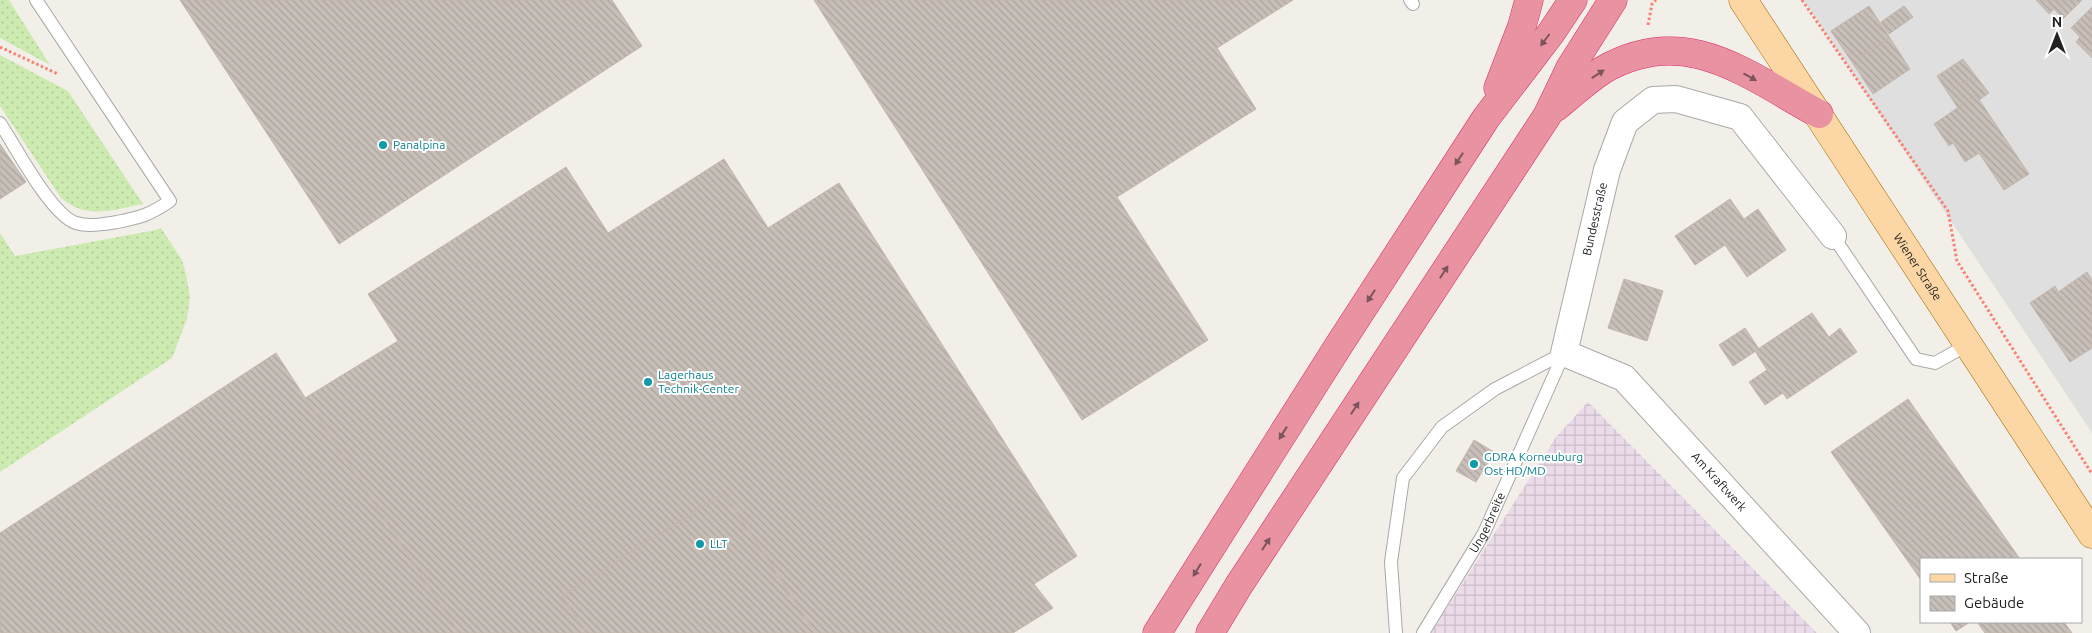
<svg xmlns="http://www.w3.org/2000/svg" width="2092" height="633" font-family="Ubuntu,sans-serif">
	<style>
		.residential { fill: #e0dfdf }
		.industrial { fill: url(#industrial-grid) }
		.grass { fill: url(#grass-dots) }
		.building { fill: url(#building-back-hatch); stroke: #c4b6ab }
		.lines { fill: none; stroke-linecap: round; stroke-linejoin: round }
		.service-casing { stroke: #a9a9a9; stroke-width: 14 }
		.minor-casing { stroke: #a9a9a9; stroke-width: 28 }
		.primary-casing { stroke: #a06b00; stroke-width: 29 }
		.motorway-casing { stroke: #dc2a67; stroke-width: 29 }
		.path { stroke: #fa8072; stroke-width: 3; stroke-dasharray: 2.5 2.5; stroke-linecap: butt }
		.service { stroke: #fff; stroke-width: 12 }
		.minor { stroke: #fff; stroke-width: 26 }
		.primary { stroke: #fcd6a4; stroke-width: 28 }
		.motorway { stroke: #e892a2; stroke-width: 28 }
		.oneway { fill: #7b545c }
		.culture-dot { fill: #0f9aa8; stroke: #fff; stroke-width: 2 }
		.labels { text-anchor: middle; stroke-width: 4; stroke-linejoin: round; paint-order: stroke }
		.culture-label { font-size: 12px; fill: #0d838f; stroke: #fff; text-anchor: start }
		.street-label { font-size: 12px; fill: #222; stroke: #fff }
	</style>
	<defs>
		<pattern id="industrial-grid" width="8" height="8" patternUnits="userSpaceOnUse" patternTransform="scale(1.25)"><rect width="8" height="8" fill="#ebdbe8"/><path d="M0 4h8M4 0v8" fill="none" stroke="#c9bcc7"/></pattern>
		<pattern id="grass-dots" width="8" height="8" patternUnits="userSpaceOnUse" patternTransform="scale(1.25)"><rect width="8" height="8" fill="#cdebb0"/><path d="M2 2h.1M6 6h.1" fill="none" stroke="#b0c997" stroke-width="1.8" stroke-linecap="round"/></pattern>
		<pattern id="building-back-hatch" width="6" height="6" patternUnits="userSpaceOnUse" patternTransform="scale(1.25)"><rect width="6" height="6" fill="#c7bfb8"/><path d="M-1 5l2 2M0 0l6 6M5-1l2 2" fill="none" stroke="#aba49e"/></pattern>
	</defs>
	<rect width="100%" height="100%" fill="#f2efe9"/>
	<!-- residential -->
	<path class="residential" d="M1804 0H2092V433Z"/>
	<!-- industrial -->
	<path class="industrial" d="M1588 402 1817 633H1431L1556 437Z"/>
	<!-- grass -->
	<g class="grass">
		<path d="M0 0H9L50 65 0 38Z"/>
		<path d="M0 55 68 91 143 204C112 210 87 220 61 198L0 106Z"/>
		<path d="M161 228 182 260 186 274 190 298 187 319 172 358 0 472V233L15 256 156 230Z"/>
	</g>
	<!-- building -->
	<g class="building">
		<path d="M180 0H612L642 46 339 244Z"/>
		<path d="M814 0H1293L1217 48 1256 109 1117 197 1208 340 1082 420Z"/>
		<path d="M2036 0H2082L2063 19 2054 9 2049 14Z"/>
		<path d="M1869 6 1890 38 1852 62 1831 31Z"/>
		<path d="M1904 6 1913 17 1889 34 1881 22Z"/>
		<path d="M2092 7V58L2076 42 2080 37 2071 28Z"/>
		<path d="M1890 38 1910 69 1873 94 1852 62Z"/>
		<path d="M1963 59 1975 75 1948 93 1937 76Z"/>
		<path d="M1975 75 1989 93 1979 100 1976 95 1958 108 1948 93Z"/>
		<path d="M1976 95 2029 174 2004 190 1979 153 1965 162 1953 143 1949 146 1934 124Z"/>
		<path d="M0 144 26 182 0 199Z"/>
		<path d="M724 159 768 228 839 183 1077 556 1034 584 1053 608 1013 633H816L724 493 562 596 587 633H459L305 398 398 341 368 294 566 167 608 233Z"/>
		<path d="M1730 199 1744 219 1758 209 1786 250 1747 277 1725 245 1695 265 1675 236Z"/>
		<path d="M2087 272 2092 280V348L2070 362 2030 303 2055 286 2058 292Z"/>
		<path d="M1624 279 1663 291 1647 341 1608 328Z"/>
		<path d="M1812 313 1829 337 1840 328 1857 352 1787 399 1783 393 1765 405 1749 382 1767 370 1755 351Z"/>
		<path d="M1745 328 1759 349 1733 366 1719 345Z"/>
		<path d="M276 353 459 633H0V533Z"/>
		<path d="M1908 399 2020 559H1921V580L1831 452Z"/>
		<path d="M1474 440 1494 452 1476 482 1456 471Z"/>
		<path d="M724 493 815 633H587L562 596Z"/>
		<path d="M1950 622H1970L1956 631Z"/>
		<path d="M1977 622H2064L2072 633H1985Z"/>
	</g>
	<g class="lines">
		<defs>
			<g id="service">
				<path d="M1410 0 1413 4"/>
				<path d="M0 123C15 146 51 215 76 223 89 227 104 224 117 222 142 217 149 215 170 201L36 0"/>
				<path d="M1833 236 1916 359 1935 363 1969 344"/>
				<path d="M1396 633 1391 562 1403 478 1442 427 1495 389 1564 353"/>
				<path id="s1" d="M1423 633 1484 533 1564 353"/>
			</g>
			<g id="minor">
				<path id="s2" d="M1833 236 1740 117 1676 99 1653 100 1625 122 1607 170 1564 353 1624 378 1857 633"/>
			</g>
			<g id="primary">
				<path id="s3" d="M1743 0 2092 534"/>
			</g>
			<g id="motorway">
				<path d="M1498 88 1522 26 1529 0"/>
				<path d="M1555 108C1571 95 1586 81 1603 70 1686 22 1747 75 1819 114"/>
				<path d="M1157 633 1339 345 1486 118 1551 33 1573 0"/>
				<path d="M1210 633 1239 585 1547 116 1570 68 1613 0"/>
			</g>
		</defs>
		<!-- service casing -->
		<use href="#service" class="service-casing"/>
		<!-- minor casing -->
		<use href="#minor" class="minor-casing"/>
		<!-- primary casing -->
		<use href="#primary" class="primary-casing"/>
		<!-- motorway casing -->
		<use href="#motorway" class="motorway-casing"/>
		<!-- path -->
		<g class="path">
			<path d="M1802 0 1948 211 1957 261 2092 474"/>
			<path d="M1648 25 1652 4 1656 0"/>
			<path d="M0 47 58 74"/>
		</g>
		<!-- service -->
		<use href="#service" class="service"/>
		<!-- minor -->
		<use href="#minor" class="minor"/>
		<!-- primary -->
		<use href="#primary" class="primary"/>
		<!-- motorway -->
		<use href="#motorway" class="motorway"/>
	</g>
	<!-- one-way arrows -->
	<defs><path id="oneway-solid" d="M-6-.8H1V-3.2L6.5 0L1 3.2V.8H-6Z" transform="scale(1.25)"/></defs>
	<g class="oneway">
		<use href="#oneway-solid" transform="translate(1545 40) rotate(127)"/>
		<use href="#oneway-solid" transform="translate(1598 74) rotate(-33)"/>
		<use href="#oneway-solid" transform="translate(1750 77) rotate(29)"/>
		<use href="#oneway-solid" transform="translate(1459 159) rotate(123)"/>
		<use href="#oneway-solid" transform="translate(1444 272) rotate(-57)"/>
		<use href="#oneway-solid" transform="translate(1371 296) rotate(123)"/>
		<use href="#oneway-solid" transform="translate(1355 408) rotate(-57)"/>
		<use href="#oneway-solid" transform="translate(1283 433) rotate(122)"/>
		<use href="#oneway-solid" transform="translate(1266 544) rotate(-57)"/>
		<use href="#oneway-solid" transform="translate(1197 570) rotate(122)"/>
	</g>
	<!-- markers -->
	<g class="culture-dot">
		<circle cx="383" cy="145" r="5"/>
		<circle cx="648" cy="382" r="5"/>
		<circle cx="1474" cy="464" r="5"/>
		<circle cx="700" cy="544" r="5"/>
	</g>
	<g class="labels">
		<!-- culture labels -->
		<g class="culture-label">
			<text x="393" y="149">Panalpina</text>
			<text x="658" y="379">Lagerhaus<tspan x="658" dy="14">Technik-Center</tspan></text>
			<text x="1484" y="461">GDRA Korneuburg<tspan x="1484" dy="14">Ost HD/MD</tspan></text>
			<text x="710" y="548">LLT</text>
		</g>
		<!-- street labels -->
		<g class="street-label">
			<text transform="translate(1595 219) rotate(-77)" y="4">Bundesstraße</text>
			<text dy="4" stroke="none"><textPath href="#s3" startOffset="319">Wiener Straße</textPath></text>
			<text dy="4" stroke="none"><textPath href="#s2" startOffset="721">Am Kraftwerk</textPath></text>
			<text dy="4" stroke="none"><textPath href="#s1" startOffset="128">Ungerbreite</textPath></text>
		</g>
	</g>
	<!-- legend -->
	<rect x="1920" y="558" width="162" height="65" fill="#ffffff" stroke="#a7a7a7"/>
	<rect x="1930" y="574" width="25" height="8" fill="#fcd6a4" stroke="#a7a7a7"/>
	<text x="1964" y="583" font-size="15" fill="#222222">Straße</text>
	<rect x="1930" y="596" width="25" height="15" fill="url(#building-back-hatch)" stroke="#a7a7a7"/>
	<text x="1964" y="608" font-size="15" fill="#222222">Gebäude</text>
	<!-- north arrow -->
	<g transform="translate(2057 35)" stroke="#ffffff" stroke-width="4" paint-order="stroke">
	<path d="M0-4L9 19L0 12L-9 19Z" fill="#222222"/>
	<text y="-8" font-size="14" font-weight="bold" text-anchor="middle" fill="#222222">N</text>
	</g>
</svg>
